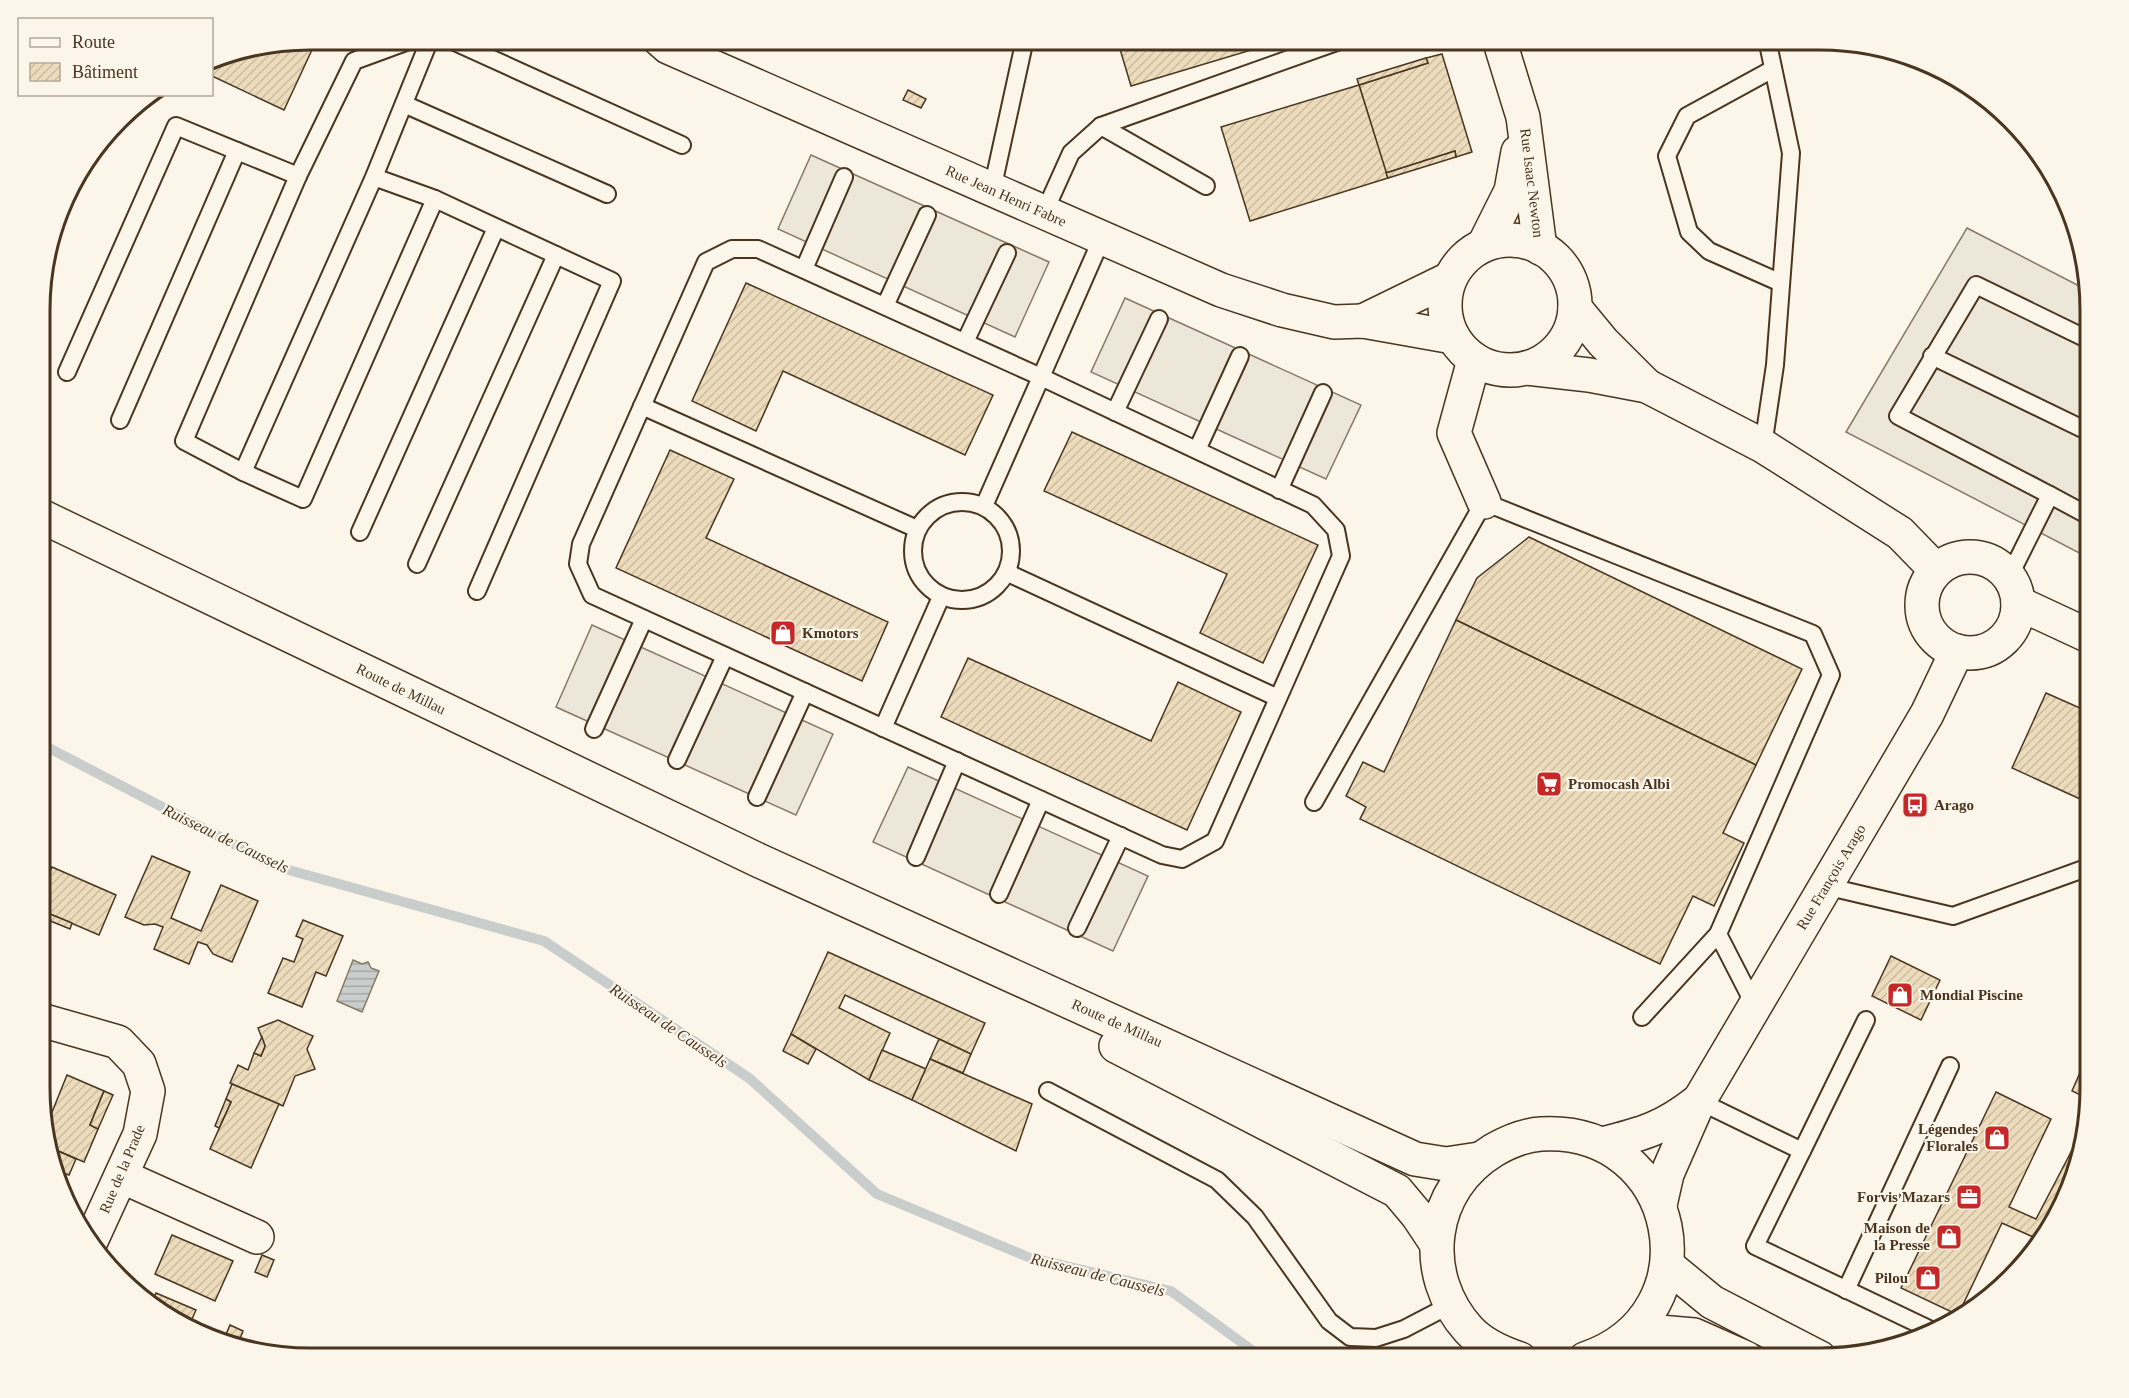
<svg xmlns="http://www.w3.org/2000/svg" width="2129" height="1398" font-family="'Times New Roman',serif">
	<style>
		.parking { fill: #ede7d9; stroke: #887966; stroke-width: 1.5 }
		.water { fill: url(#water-rules); stroke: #887966; stroke-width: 1.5 }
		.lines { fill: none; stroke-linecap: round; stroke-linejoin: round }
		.stream { stroke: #c9cecd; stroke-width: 10 }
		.building { fill: url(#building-hatch); stroke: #4a3520; stroke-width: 1.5 }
		.service-casing { stroke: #4a3520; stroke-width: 20 }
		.minor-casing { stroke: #4a3520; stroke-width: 36 }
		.primary-casing { stroke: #4a3520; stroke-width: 36 }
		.service { stroke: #fbf6e9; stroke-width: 16 }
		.minor { stroke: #fbf6e9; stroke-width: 33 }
		.primary { stroke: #fbf6e9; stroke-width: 33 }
		.labels { text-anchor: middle; stroke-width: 4.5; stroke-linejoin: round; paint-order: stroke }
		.street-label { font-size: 15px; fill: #4a3520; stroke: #fbf6e9 }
		.poi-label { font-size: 15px; font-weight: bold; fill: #4a3520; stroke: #fbf6e9; text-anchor: start }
		.water-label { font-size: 16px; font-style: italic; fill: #4a3520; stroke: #fbf6e9 }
		.rim { fill: none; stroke: #4a3520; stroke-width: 3 }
	</style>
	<defs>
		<pattern id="water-rules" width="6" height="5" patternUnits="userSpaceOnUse" patternTransform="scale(1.5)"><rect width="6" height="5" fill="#c9cecd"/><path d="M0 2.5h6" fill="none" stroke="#a5a8a6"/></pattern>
		<pattern id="building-hatch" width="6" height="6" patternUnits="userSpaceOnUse" patternTransform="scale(1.5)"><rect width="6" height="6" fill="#ecdcbc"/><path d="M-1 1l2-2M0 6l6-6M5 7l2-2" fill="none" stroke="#ccbda1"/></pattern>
	</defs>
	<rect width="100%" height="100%" fill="#fbf6e9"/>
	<!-- parking -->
	<g class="parking">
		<path d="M811 155 1049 262 1015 337 778 229Z"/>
		<path d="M1967 228 2089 291V558L1846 432Z"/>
		<path d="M1125 298 1361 405 1326 479 1091 372Z"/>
		<path d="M592 625 833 734 796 815 556 707Z"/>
		<path d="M908 767 1148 876 1113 951 873 842Z"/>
	</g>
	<!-- water -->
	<path class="water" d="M353 960 362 964 368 962 371 968 379 971 362 1012 337 1001Z"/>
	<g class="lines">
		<!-- stream -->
		<path class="stream" d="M41 744 278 867 544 941 749 1078 877 1194 1028 1257 1171 1291 1264 1359"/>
	</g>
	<!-- building -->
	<g class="building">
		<path d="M309 39H317L284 110 212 76V58Z"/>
		<path d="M1117 39H1288L1131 86Z"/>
		<path d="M1442 54 1472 152 1456 157 1455 151 1386 173 1359 85 1428 63 1426 58Z"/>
		<path d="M1426 58 1428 63 1359 85 1357 79Z"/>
		<path d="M1359 85 1388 178 1250 221 1221 127Z"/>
		<path d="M908 90 926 99 921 108 903 100Z"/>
		<path d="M1455 151 1456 157 1388 178 1386 173Z"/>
		<path d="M746 283 993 395 965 455 783 371 756 431 692 401Z"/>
		<path d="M1072 432 1318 545 1263 663 1200 633 1227 574 1044 491Z"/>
		<path d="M670 450 734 479 706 538 888 622 862 681 616 568Z"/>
		<path d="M1529 537 1802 669 1756 765 1456 620 1477 578Z"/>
		<path d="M1456 620 1756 765 1723 833 1744 843 1714 906 1693 896 1660 964 1360 819 1366 807 1346 796 1363 762 1384 772Z"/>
		<path d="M968 658 1151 741 1178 682 1241 712 1187 830 941 717Z"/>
		<path d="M2046 693 2089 712V803L2012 768Z"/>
		<path d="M152 856 190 872 171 918 201 931 221 885 258 901 232 962 213 954 207 945 198 942 189 964 154 949 163 927 155 924 144 925 125 917Z"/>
		<path d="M52 867 116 895 99 935 50 914 48 920 41 917V891Z"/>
		<path d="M50 914 72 923 70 929 48 920Z"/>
		<path d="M303 920 343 936 326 976 316 972 302 1007 268 993 283 958 294 962 303 939 296 936Z"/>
		<path d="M828 952 985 1023 971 1054 845 995 839 1008 890 1033 869 1080 791 1034Z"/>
		<path d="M1891 956 1940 980 1921 1020 1872 996Z"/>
		<path d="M278 1020 313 1036 307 1049 315 1069 295 1076 283 1106 230 1083 238 1065 248 1070 254 1053 261 1056 265 1046 258 1028Z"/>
		<path d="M791 1034 816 1049 808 1064 783 1051Z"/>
		<path d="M262 1037 265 1046 261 1056 254 1053Z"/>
		<path d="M939 1039 971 1054 963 1073 930 1059Z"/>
		<path d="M882 1050 926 1069 912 1100 869 1080Z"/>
		<path d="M2089 1052V1099L2072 1091Z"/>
		<path d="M930 1059 1032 1104 1016 1151 912 1100Z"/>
		<path d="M67 1075 104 1091 90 1125 98 1129 84 1162 49 1147 44 1132Z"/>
		<path d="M232 1084 279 1104 251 1168 210 1149 231 1102 226 1099Z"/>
		<path d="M104 1091 113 1095 98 1129 90 1125Z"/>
		<path d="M1996 1092 2051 1119 2009 1207 2036 1219 2081 1133 2084 1134 2076 1175 2044 1239 2042 1241 2002 1223 1958 1315 1901 1288Z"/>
		<path d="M226 1099 231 1102 219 1128 215 1126Z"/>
		<path d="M49 1147 76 1159 69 1175 63 1173 60 1179Z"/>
		<path d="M172 1235 233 1261 215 1301 155 1274Z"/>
		<path d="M262 1255 274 1260 267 1277 255 1272Z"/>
		<path d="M156 1293 196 1310 188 1328 159 1313 151 1304Z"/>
		<path d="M230 1325 243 1331 237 1347 222 1344Z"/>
	</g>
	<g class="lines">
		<defs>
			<g id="service">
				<path d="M448 39 682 145"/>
				<path d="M1773 69 1687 116 1667 156 1689 232 1709 251 1781 283"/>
				<path d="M404 104 607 194"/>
				<path d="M1101 126 1206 186"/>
				<path d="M374 177 435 199 303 499 243 472 374 177 430 39"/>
				<path d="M992 190 1025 39"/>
				<path d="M435 199 612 281 477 591"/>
				<path d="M1044 213 1071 153 1101 126 1345 39"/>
				<path d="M804 269 844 177"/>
				<path d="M885 306 927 215"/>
				<path d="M965 342 1007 253"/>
				<path d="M1932 356 2089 432"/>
				<path d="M67 372 176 126 298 176 354 61 414 39"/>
				<path d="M642 406 917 529"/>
				<path d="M1115 412 1159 319"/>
				<path d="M120 420 237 151"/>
				<path d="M1763 446 1775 365 1791 153 1767 39"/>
				<path d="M1197 450 1240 356"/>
				<path d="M243 472 184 441 298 176"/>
				<path d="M1279 490 1323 393"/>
				<path d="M2050 495 2089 516"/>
				<circle cx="962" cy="551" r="49"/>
				<path d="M984 506 1041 377 1313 505 1336 530 1341 556 1215 841 1182 859 1162 855 592 595 578 564 581 544 706 262 732 249H758L1041 377 1102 238"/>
				<path d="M360 532 496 228"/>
				<path d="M417 564 556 255"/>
				<path d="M1008 573 1278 698"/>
				<path d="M2009 577 2050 495 1898 416 1976 285 2089 340"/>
				<path d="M883 728 941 597"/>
				<path d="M594 729 644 619"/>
				<path d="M677 760 725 656"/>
				<path d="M757 797 805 692"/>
				<path d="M1314 802 1484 502 1813 634 1831 675 1718 934 1642 1017"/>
				<path d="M916 857 957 761"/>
				<path d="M1825 886 1953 916 2089 867"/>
				<path d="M999 894 1041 800"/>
				<path d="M1077 928 1121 836"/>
				<path d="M1718 934 1755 1006"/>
				<path d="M1048 1091 1217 1180 1255 1217 1329 1321 1350 1337 1376 1338 1404 1329 1452 1304"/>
				<path d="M1699 1101 1802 1151 1755 1246 1931 1330"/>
				<path d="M1802 1151 1866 1020"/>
				<path d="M1846 1290 1950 1066"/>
			</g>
			<g id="minor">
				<path d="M659 39 668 47 1221 290 1282 310 1334 322 1363 321 1453 337"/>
				<path d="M1499 39 1523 117 1540 248"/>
				<circle cx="1510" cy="305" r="65"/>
				<path d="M1484 245 1511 191 1518 152"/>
				<path d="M1575 308 1603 342 1647 386"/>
				<path d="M1363 321 1449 279"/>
				<path d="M1474 360 1454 433 1484 502"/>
				<path d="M1527 368 1589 375 1647 386 1763 446 1900 533 1936 570"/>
				<circle cx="1970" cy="605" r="48"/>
				<path d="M2018 603 2089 636"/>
				<path d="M41 1020 118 1042 139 1064 148 1091 140 1134 91 1241"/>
				<path d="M1602 1144C1643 1134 1664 1128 1697 1102"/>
				<path d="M121 1176 257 1237"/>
				<path d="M1660 1205 1667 1174 1699 1101 1927 714 1957 651"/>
			</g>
			<g id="primary">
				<path d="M41 516 760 861 1415 1159 1446 1164 1479 1159"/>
				<path d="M1116 1046 1397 1191 1418 1216 1436 1243"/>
				<path d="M1667 1265 1712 1302 1820 1358"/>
				<path d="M1636 1330 1694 1335 1746 1358"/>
				<path d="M1520 1359C1502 1353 1482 1344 1469 1330 1418 1274 1429 1189 1494 1150 1508 1142 1525 1135 1541 1134 1680 1126 1718 1314 1585 1359"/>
			</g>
		</defs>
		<!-- service casing -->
		<use href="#service" class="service-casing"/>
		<!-- minor casing -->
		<use href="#minor" class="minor-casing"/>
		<!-- primary casing -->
		<use href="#primary" class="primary-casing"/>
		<!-- service -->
		<use href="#service" class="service"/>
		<!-- minor -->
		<use href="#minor" class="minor"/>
		<!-- primary -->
		<use href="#primary" class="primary"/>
	</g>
	<!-- icons -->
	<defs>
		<symbol id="shop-square" viewBox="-11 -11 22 22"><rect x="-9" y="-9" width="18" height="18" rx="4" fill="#c62828" stroke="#fbf6e9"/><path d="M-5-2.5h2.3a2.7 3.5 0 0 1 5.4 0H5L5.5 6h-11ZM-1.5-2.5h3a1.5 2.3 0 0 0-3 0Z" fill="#fff"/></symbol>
		<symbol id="supermarket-square" viewBox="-11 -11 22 22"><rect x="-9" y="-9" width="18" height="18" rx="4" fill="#c62828" stroke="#fbf6e9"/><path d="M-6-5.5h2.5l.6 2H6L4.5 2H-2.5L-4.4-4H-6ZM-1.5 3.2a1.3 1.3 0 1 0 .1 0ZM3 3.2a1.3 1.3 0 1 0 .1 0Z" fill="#fff"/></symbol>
		<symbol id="bus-square" viewBox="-11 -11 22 22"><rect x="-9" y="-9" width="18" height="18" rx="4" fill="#c62828" stroke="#fbf6e9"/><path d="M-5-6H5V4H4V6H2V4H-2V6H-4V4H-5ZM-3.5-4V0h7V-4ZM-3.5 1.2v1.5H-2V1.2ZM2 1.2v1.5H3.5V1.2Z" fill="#fff"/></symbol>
		<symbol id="office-square" viewBox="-11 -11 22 22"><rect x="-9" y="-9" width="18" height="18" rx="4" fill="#c62828" stroke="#fbf6e9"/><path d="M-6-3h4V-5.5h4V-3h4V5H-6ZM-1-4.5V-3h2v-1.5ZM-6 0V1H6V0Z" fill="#fff"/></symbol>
	</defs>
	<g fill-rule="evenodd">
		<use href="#shop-square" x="768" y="618" width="30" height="30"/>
		<use href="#supermarket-square" x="1534" y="769" width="30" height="30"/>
		<use href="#bus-square" x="1900" y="790" width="30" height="30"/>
		<use href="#shop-square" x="1885" y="980" width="30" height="30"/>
		<use href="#shop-square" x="1982" y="1123" width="30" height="30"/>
		<use href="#office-square" x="1954" y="1182" width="30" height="30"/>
		<use href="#shop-square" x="1934" y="1222" width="30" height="30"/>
		<use href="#shop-square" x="1913" y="1263" width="30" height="30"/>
	</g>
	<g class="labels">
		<!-- street labels -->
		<g class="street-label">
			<text transform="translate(1532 183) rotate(83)" y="5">Rue Isaac Newton</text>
			<text transform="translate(1006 196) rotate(24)" y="5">Rue Jean Henri Fabre</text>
			<text transform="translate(401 689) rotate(26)" y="5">Route de Millau</text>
			<text transform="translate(1831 877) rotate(-59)" y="5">Rue François Arago</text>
			<text transform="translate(1117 1023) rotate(24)" y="5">Route de Millau</text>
			<text transform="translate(122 1169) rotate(-67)" y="5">Rue de la Prade</text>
		</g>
		<!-- poi labels -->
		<g class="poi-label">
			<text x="802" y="638">Kmotors</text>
			<text x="1568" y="789">Promocash Albi</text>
			<text x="1934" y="810">Arago</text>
			<text x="1920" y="1000">Mondial Piscine</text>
			<text x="1978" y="1134" text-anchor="end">Légendes<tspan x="1978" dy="17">Florales</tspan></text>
			<text x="1950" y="1202" text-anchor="end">Forvis Mazars</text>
			<text x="1930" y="1233" text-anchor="end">Maison de<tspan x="1930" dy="17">la Presse</tspan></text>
			<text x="1908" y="1283" text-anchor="end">Pilou</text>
		</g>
		<!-- water labels -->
		<g class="water-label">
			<text transform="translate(226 838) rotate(26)" y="6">Ruisseau de Caussels</text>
			<text transform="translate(669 1025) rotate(34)" y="6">Ruisseau de Caussels</text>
			<text transform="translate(1098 1274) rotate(14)" y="6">Ruisseau de Caussels</text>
		</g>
	</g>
	<!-- crop -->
	<path d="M0 0H2129V1398H0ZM310 50H1820A260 260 0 0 1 2080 310V1088A260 260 0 0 1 1820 1348H310A260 260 0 0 1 50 1088V310A260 260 0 0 1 310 50Z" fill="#fbf6e9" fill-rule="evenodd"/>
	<path class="rim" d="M310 50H1820A260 260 0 0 1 2080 310V1088A260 260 0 0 1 1820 1348H310A260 260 0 0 1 50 1088V310A260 260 0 0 1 310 50Z"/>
	<!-- legend -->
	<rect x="18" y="18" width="195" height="78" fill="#fbf6e9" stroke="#b4a999" stroke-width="1.5"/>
	<rect x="30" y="38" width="30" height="9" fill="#fbf6e9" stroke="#b4a999" stroke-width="1.5"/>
	<text x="72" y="48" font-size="18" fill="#4a3520">Route</text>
	<rect x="30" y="63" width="30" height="18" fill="url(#building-hatch)" stroke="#b4a999" stroke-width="1.5"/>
	<text x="72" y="78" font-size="18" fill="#4a3520">Bâtiment</text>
</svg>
